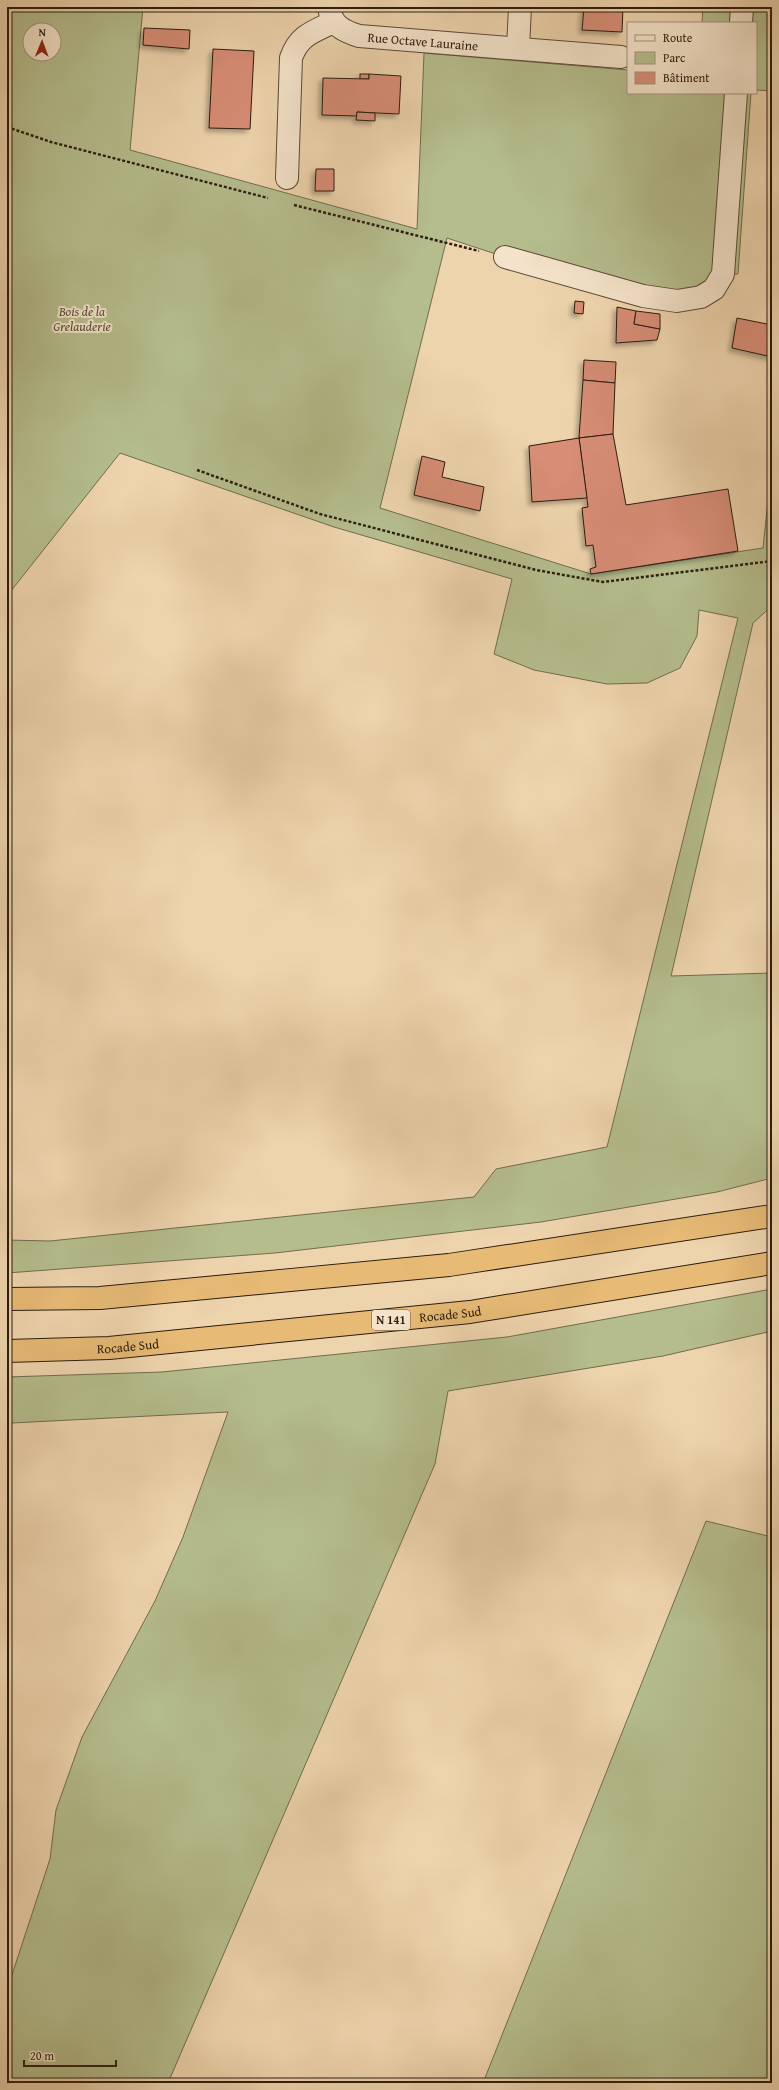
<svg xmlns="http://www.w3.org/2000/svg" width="779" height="2090" font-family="'Gentium Book Plus',serif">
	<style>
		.green { fill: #b5bd8d; stroke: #706c4f; fill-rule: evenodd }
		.building { fill: #d78d76; stroke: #2b1c11; filter: url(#shadow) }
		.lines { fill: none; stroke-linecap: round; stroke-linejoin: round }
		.minor-casing { stroke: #5c4a38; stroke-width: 24 }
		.highway-casing { stroke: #2b1c11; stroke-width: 24 }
		.path { stroke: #2b1c11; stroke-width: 2.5; stroke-dasharray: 3 2; stroke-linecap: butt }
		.minor { stroke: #f4e3ca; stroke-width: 22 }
		.highway { stroke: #e7ba76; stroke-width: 22 }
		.labels { text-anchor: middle; stroke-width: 4; stroke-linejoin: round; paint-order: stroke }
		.shield { fill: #f4e3ca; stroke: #675848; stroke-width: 1 }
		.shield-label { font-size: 12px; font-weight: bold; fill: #2b1c11 }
		.street-label { font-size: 13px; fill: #2b1c11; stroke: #f4e3ca }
		.park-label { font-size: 13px; font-style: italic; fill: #544c36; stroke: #f4e3ca }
	</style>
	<defs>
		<filter id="shadow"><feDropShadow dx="-3.5" dy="3.5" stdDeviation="2" flood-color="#0004"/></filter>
	</defs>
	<rect width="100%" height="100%" fill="#eed4ad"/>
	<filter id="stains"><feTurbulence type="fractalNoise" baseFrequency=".005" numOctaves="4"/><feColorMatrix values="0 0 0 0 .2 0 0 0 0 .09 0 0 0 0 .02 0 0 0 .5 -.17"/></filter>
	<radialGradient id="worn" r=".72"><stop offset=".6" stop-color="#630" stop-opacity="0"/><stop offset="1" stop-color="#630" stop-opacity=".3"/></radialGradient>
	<!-- green -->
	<g class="green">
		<path d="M7 7H143L130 150 417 229 424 53 628 70V93H751L738 274H723L701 297 505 257 447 238 380 508 591 574 763 548 772 463V606L753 623 671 976 772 973V1178L717 1192 541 1222 275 1253 7 1273V1240L50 1241 474 1197 496 1169 607 1147 738 618 699 610 697 636 680 668 647 683 607 684 534 670 494 654 512 579 334 527 120 453 7 596ZM30 30H54V54H30Z"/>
		<path d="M703 7H772V91L756 90V23H702Z"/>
		<path d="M772 1289V1331L663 1356 448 1391 435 1464 168 2083H7V1990L50 1859 56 1810 82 1737 155 1601 183 1537 228 1412 12 1423 7 1425V1377L162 1372 507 1337Z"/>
		<path d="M706 1521 772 1537V2083H483Z"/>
	</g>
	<!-- building -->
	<g class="building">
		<path d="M584 7H623L622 32 582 30Z"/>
		<path d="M144 28 190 30 189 49 143 45Z"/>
		<path d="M213 49 254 51 250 129 209 128Z"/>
		<rect x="360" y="74" width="9" height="5"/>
		<path d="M369 74 401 76 399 114 357 112V116L322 115 323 78 369 79Z"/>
		<path d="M357 112 375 113V121L356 120Z"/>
		<path d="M316 169H334V191H315Z"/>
		<path d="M575 301 584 302 583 314 574 313Z"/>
		<path d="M617 307 636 311 634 324 660 329 657 340 616 343Z"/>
		<path d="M636 311 660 314V329L634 324Z"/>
		<path d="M737 318 772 325V357L732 348Z"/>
		<path d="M584 360 616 362 615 383 583 380Z"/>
		<path d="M583 380 615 383 613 434 579 438Z"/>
		<path d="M613 434 626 505 728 489 738 551 591 574 590 569 596 567 593 545 586 546 582 508 588 507 579 438Z"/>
		<path d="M579 438 587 498 532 502 529 446Z"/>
		<path d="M422 456 445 462 442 477 484 487 480 511 414 495Z"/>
	</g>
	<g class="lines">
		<defs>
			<g id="minor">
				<path id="s1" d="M329 7C331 25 343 31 359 36L621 57"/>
				<path d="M741 23 742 7"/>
				<path d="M518 48 520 7"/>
				<path d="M287 178 291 58C299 35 313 32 333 22"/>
				<path d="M505 257 643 296 677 301 701 297 714 289 723 274 736 93"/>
			</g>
			<g id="highway">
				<path d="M7 1299 100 1298 449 1265 772 1216"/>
				<path id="s2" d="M7 1351 109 1348 470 1312 772 1263"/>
			</g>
		</defs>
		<!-- minor casing -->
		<use href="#minor" class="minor-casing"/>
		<!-- highway casing -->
		<use href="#highway" class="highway-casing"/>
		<!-- path -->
		<g class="path">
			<path d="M7 127 51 142 268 198"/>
			<path d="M294 205 479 251"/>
			<path d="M197 470 320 514 536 570 603 582 772 561"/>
		</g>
		<!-- minor -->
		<use href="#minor" class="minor"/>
		<!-- highway -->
		<use href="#highway" class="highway"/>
	</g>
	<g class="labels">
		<!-- shield labels -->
		<rect class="shield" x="372" y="1310" width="38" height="20" rx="3"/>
		<g class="shield-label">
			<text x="391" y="1324">N 141</text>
		</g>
		<!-- street labels -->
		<g class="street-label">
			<text dy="5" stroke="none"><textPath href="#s1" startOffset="109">Rue Octave Lauraine</textPath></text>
			<text dy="5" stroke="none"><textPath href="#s2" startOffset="445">Rocade Sud</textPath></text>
			<text dy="5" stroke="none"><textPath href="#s2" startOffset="121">Rocade Sud</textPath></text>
		</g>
		<!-- park labels -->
		<g class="park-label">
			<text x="82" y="316">Bois de la<tspan x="82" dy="15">Grelauderie</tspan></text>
		</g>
	</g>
	<!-- margin -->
	<rect width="779" height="2090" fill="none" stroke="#eed4ad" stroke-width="24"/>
	<rect x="8" y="8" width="763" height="2074" fill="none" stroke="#2b1c11" stroke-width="2"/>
	<rect x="12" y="12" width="755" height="2066" fill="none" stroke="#2b1c11"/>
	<!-- legend -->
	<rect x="627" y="22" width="130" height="72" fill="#f4e3ca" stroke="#a49380"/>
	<rect x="635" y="35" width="20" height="6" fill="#f4e3ca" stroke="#a49380"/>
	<text x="663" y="42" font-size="12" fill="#2b1c11">Route</text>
	<rect x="635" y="52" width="20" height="12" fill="#b5bd8d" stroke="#a49380"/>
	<text x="663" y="62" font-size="12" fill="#2b1c11">Parc</text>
	<rect x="635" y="72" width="20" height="12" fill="#d78d76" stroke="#a49380"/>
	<text x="663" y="82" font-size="12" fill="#2b1c11">Bâtiment</text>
	<!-- north arrow -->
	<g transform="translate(42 42) rotate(1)"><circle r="19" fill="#f4e3ca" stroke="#a49380"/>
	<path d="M0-3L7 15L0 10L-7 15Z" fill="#8f2418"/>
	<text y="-6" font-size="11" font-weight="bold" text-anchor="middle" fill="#2b1c11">N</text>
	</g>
	<!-- scale -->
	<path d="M24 2060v6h92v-6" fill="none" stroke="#2b1c11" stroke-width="2"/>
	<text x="30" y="2060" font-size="12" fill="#2b1c11" stroke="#f4e3ca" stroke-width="3" paint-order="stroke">20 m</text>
	<rect width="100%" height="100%" filter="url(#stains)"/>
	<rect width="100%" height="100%" fill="url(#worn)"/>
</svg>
